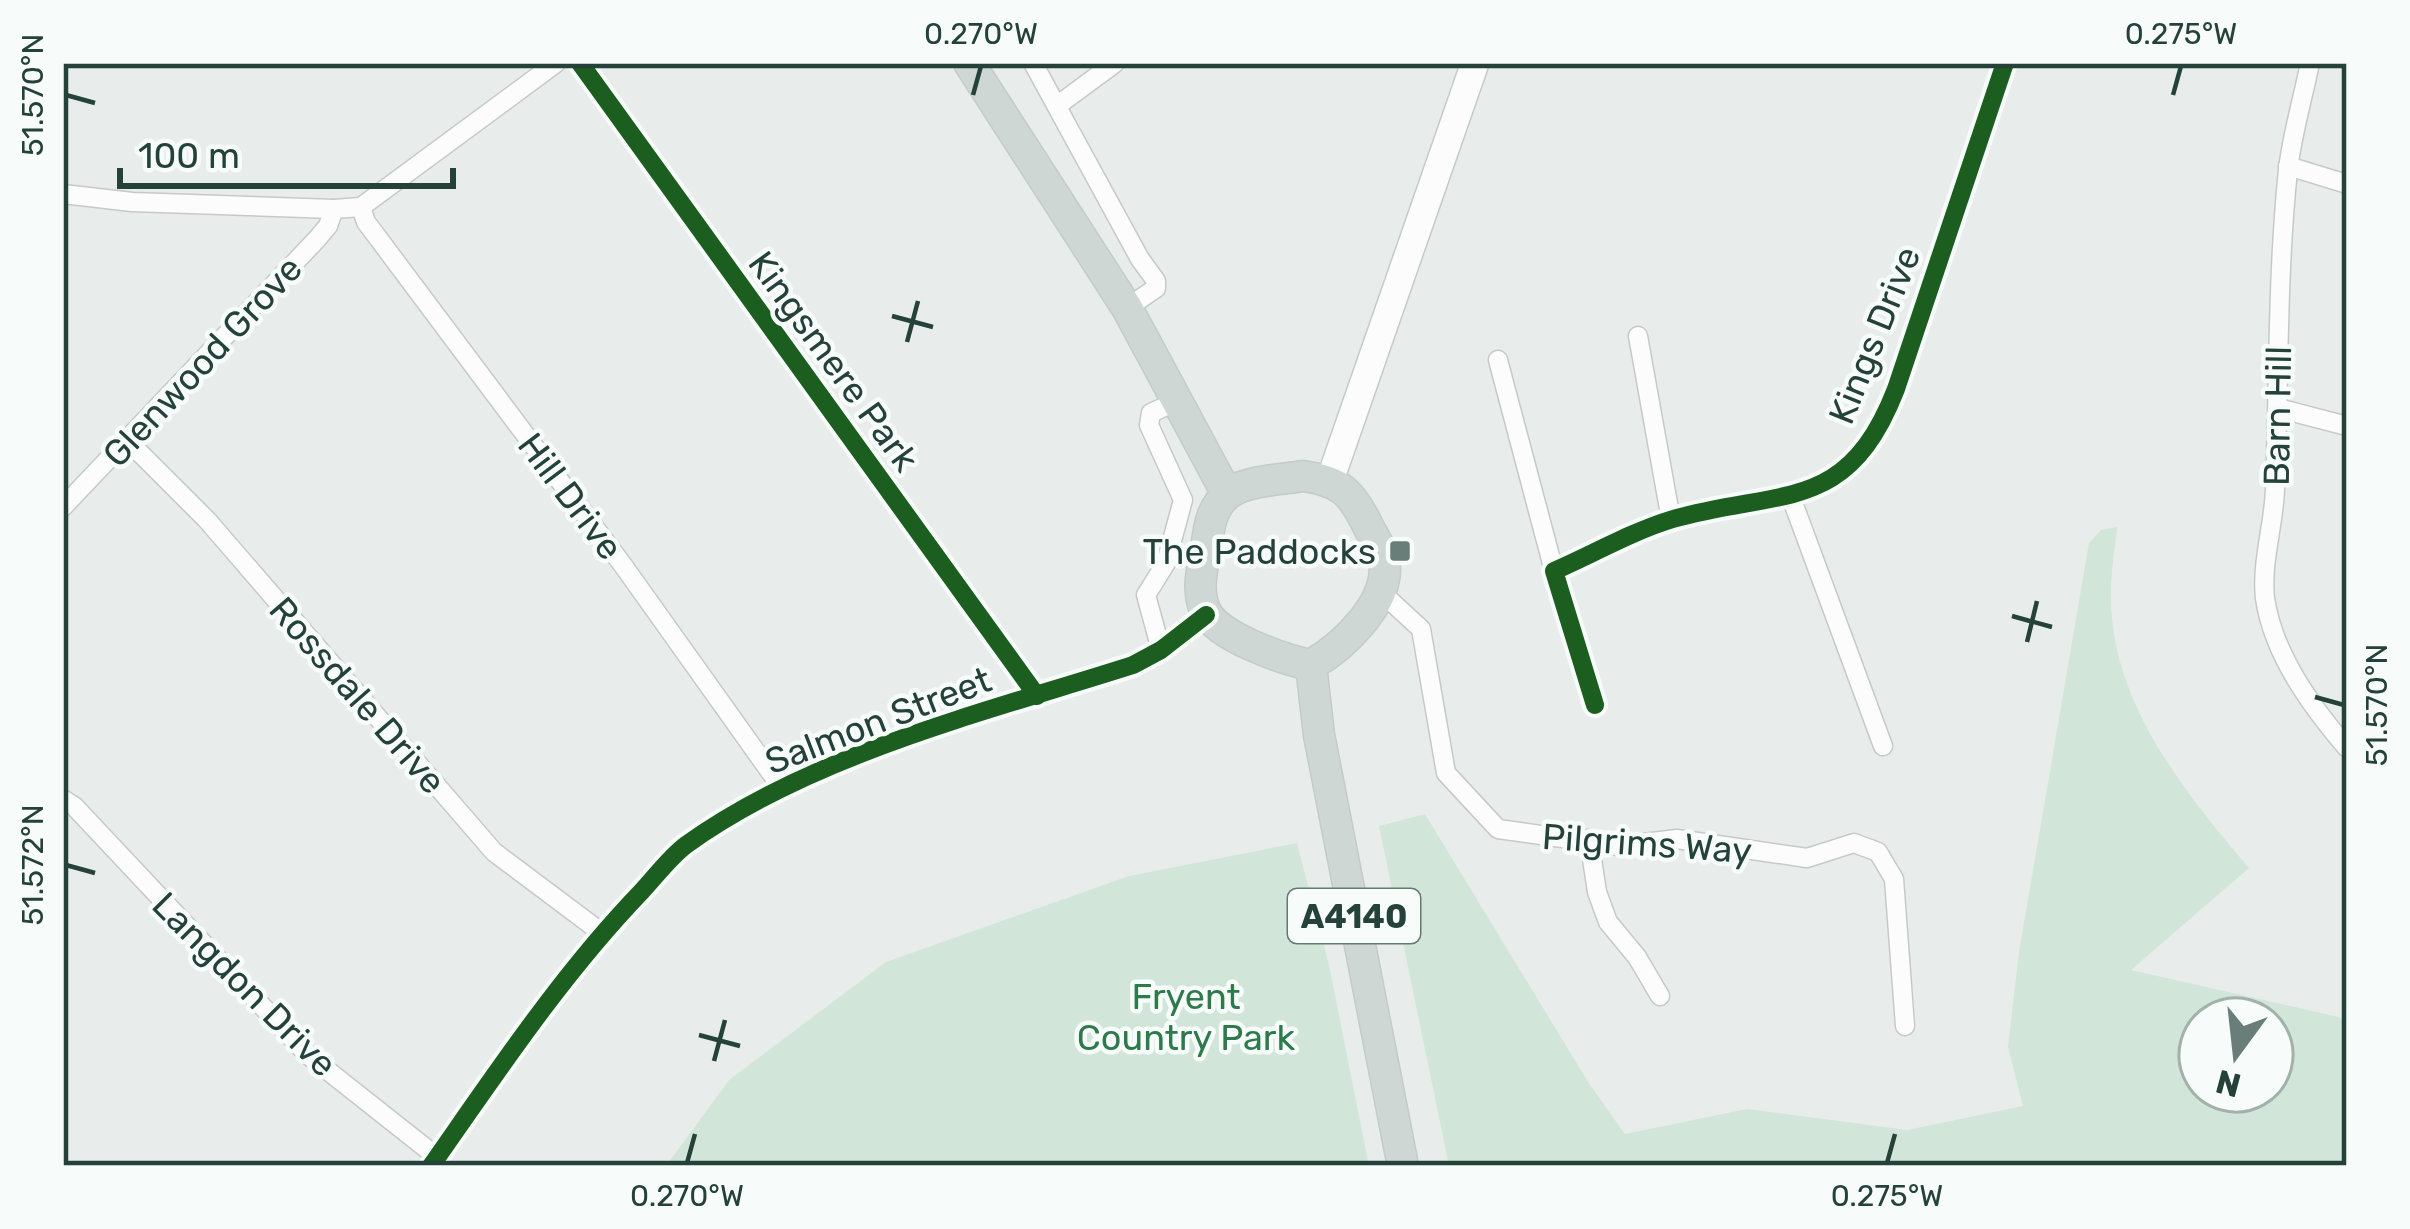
<svg xmlns="http://www.w3.org/2000/svg" width="2410" height="1229" font-family="Rubik,sans-serif">
	<style>
		.green { fill: #d1e6d8; fill-rule: evenodd }
		.lines { fill: none; stroke-linecap: round; stroke-linejoin: round }
		.street-casing { stroke: #c5cac8; stroke-width: 21 }
		.secondary-casing { stroke: #c3cbc8; stroke-width: 30 }
		.primary-casing { stroke: #c3ccc9; stroke-width: 33 }
		.street { stroke: #fcfcfc; stroke-width: 18 }
		.secondary { stroke: #fcfcfc; stroke-width: 27 }
		.primary { stroke: #cfd7d5; stroke-width: 30 }
		.cycleway-casing { stroke: #f7fbf9; stroke-width: 26 }
		.cycleway { stroke: #1b5e20; stroke-width: 18 }
		.ticks { fill: none; stroke: #24423a; stroke-width: 4.5 }
		.poi-dot { fill: #697e78; stroke: #f7fbf9; stroke-width: 4.5 }
		.labels { text-anchor: middle; stroke-width: 9; stroke-linejoin: round; paint-order: stroke }
		.shield { fill: #f7fbf9; stroke: #637a73; stroke-width: 3 }
		.shield-label { font-size: 33px; font-weight: bold; fill: #24423a }
		.street-label { font-size: 36px; fill: #24423a; stroke: #f7fbf9 }
		.poi-label { font-size: 36px; fill: #24423a; stroke: #f7fbf9; text-anchor: end }
		.park-label { font-size: 36px; fill: #2d7a4b; stroke: #f7fbf9 }
		.neatline { fill: none; stroke: #24423a; stroke-width: 4.5 }
		.ticks-label { font-size: 30px; text-anchor: middle; fill: #24423a }
	</style>
	<rect width="100%" height="100%" fill="#e8edeb"/>
	<!-- green -->
	<g class="green">
		<path d="M2117 527C2115 549 2111 571 2111 592 2109 700 2183 790 2249 868L2131 970 2339 1017 2347 1024V1166H1449L1379 826 1425 814 1590 1085 1625 1134 1747 1109 1907 1130 2023 1106 2008 1047 2019 952 2089 543 2101 530ZM2200 1019H2272V1091H2200Z"/>
		<path d="M1297 843 1329 965 1369 1166H666L729 1080 886 962 1129 876Z"/>
	</g>
	<g class="lines">
		<defs>
			<g id="street">
				<path d="M580 63 1037 696"/>
				<path d="M1033 63 1140 259 1156 281V288L1127 308"/>
				<path d="M2310 63C2303 98 2292 134 2288 170 2277 276 2279 383 2275 489 2274 524 2261 563 2265 598 2273 654 2311 706 2347 748"/>
				<path d="M1058 105 1115 63"/>
				<path d="M2288 166 2347 184"/>
				<path d="M63 194 132 202 334 209 361 207 556 63"/>
				<path d="M361 207 366 222 625 568 781 787"/>
				<path d="M1638 336 1671 520"/>
				<path d="M1498 360 1554 571"/>
				<path d="M2278 408 2347 426"/>
				<path d="M128 441 207 520 494 852 602 933"/>
				<path d="M1791 497 1883 746"/>
				<path d="M63 507 317 239 328 226 334 209"/>
				<path d="M1382 593 1421 629 1446 773 1498 829 1619 846 1677 839 1807 858 1854 843 1878 852 1894 879 1905 1026"/>
				<path d="M1161 650 1146 595 1166 563 1183 500 1149 425 1151 413 1175 402"/>
				<path d="M1595 705 1554 571C1593 554 1633 531 1673 519 1782 488 1847 515 1896 389L2005 63"/>
				<path d="M63 799 74 806 308 1055 437 1157"/>
				<path d="M1589 839 1597 892 1608 922 1637 957 1660 996"/>
				<path d="M431 1166C497 1072 562 974 642 891 656 876 670 857 686 845 812 754 986 712 1133 665L1161 650 1206 615"/>
			</g>
			<path id="secondary" d="M1330 480 1475 63"/>
			<g id="primary">
				<path d="M969 63 1127 308 1227 494"/>
				<path d="M1303 476C1339 481 1351 491 1367 524 1372 535 1382 548 1384 559 1392 601 1344 646 1311 665 1285 660 1218 637 1206 612 1196 592 1202 569 1206 549 1209 527 1211 505 1231 492 1250 480 1281 480 1303 476Z"/>
				<path d="M1311 665 1319 735 1403 1166"/>
			</g>
		</defs>
		<!-- street casing -->
		<use href="#street" class="street-casing"/>
		<!-- secondary casing -->
		<use href="#secondary" class="secondary-casing"/>
		<!-- primary casing -->
		<use href="#primary" class="primary-casing"/>
		<!-- street -->
		<use href="#street" class="street"/>
		<!-- secondary -->
		<use href="#secondary" class="secondary"/>
		<!-- primary -->
		<use href="#primary" class="primary"/>
		<defs>
			<g id="cycleway">
				<path d="M580 63 1037 696"/>
				<path d="M1595 705 1554 571C1593 554 1633 531 1673 519 1782 488 1847 515 1896 389L2005 63"/>
				<path d="M431 1166C497 1072 562 974 642 891 656 876 670 857 686 845 812 754 986 712 1133 665L1161 650 1206 615"/>
			</g>
		</defs>
		<!-- cycleway casing -->
		<use href="#cycleway" class="cycleway-casing"/>
		<!-- cycleway -->
		<use href="#cycleway" class="cycleway"/>
	</g>
	<!-- ticks -->
	<path class="ticks" d="M66 95 95 103M973 95 981 66M2173 95 2181 66M892 316 933 327M907 342 918 301M2012 616 2052 627M2027 642 2037 601M2315 697 2344 705M66 865 95 873M699 1035 740 1046M714 1061 725 1020M687 1163 695 1134M1887 1163 1895 1134"/>
	<!-- markers -->
	<rect class="poi-dot" x="1388" y="539" width="24" height="24" rx="6"/>
	<g class="labels">
		<!-- shield labels -->
		<rect class="shield" x="1288" y="889" width="132" height="54" rx="9"/>
		<g class="shield-label">
			<text x="1354" y="928">A4140</text>
		</g>
		<!-- street labels -->
		<g class="street-label">
			<text transform="translate(1874 335) rotate(-68)" y="13">Kings Drive</text>
			<text transform="translate(202 361) rotate(-47)" y="13">Glenwood Grove</text>
			<text transform="translate(834 361) rotate(54)" y="13">Kingsmere Park</text>
			<text transform="translate(2277 416) rotate(-89)" y="13">Barn Hill</text>
			<text transform="translate(571 496) rotate(53)" y="13">Hill Drive</text>
			<text transform="translate(358 695) rotate(49)" y="13">Rossdale Drive</text>
			<text transform="translate(878 720) rotate(-21)" y="13">Salmon Street</text>
			<text transform="translate(1647 843) rotate(4)" y="13">Pilgrims Way</text>
			<text transform="translate(245 984) rotate(45)" y="13">Langdon Drive</text>
		</g>
		<!-- poi labels -->
		<g class="poi-label">
			<text x="1376" y="564">The Paddocks</text>
		</g>
		<!-- park labels -->
		<g class="park-label">
			<text x="1186" y="1009">Fryent<tspan x="1186" dy="41">Country Park</tspan></text>
		</g>
	</g>
	<!-- border -->
	<rect width="2410" height="1229" fill="none" stroke="#f7fbf9" stroke-width="132"/>
	<!-- north arrow -->
	<g transform="translate(2236 1055) rotate(195)"><circle r="57" fill="#f7fbf9" stroke="#a3b1ad" stroke-width="3"/>
	<path d="M0-9L21 45L0 30L-21 45Z" fill="#697e78"/>
	<text y="-18" font-size="33" font-weight="bold" text-anchor="middle" fill="#24423a">N</text>
	</g>
	<!-- scale -->
	<path d="M120 168v18h333v-18" fill="none" stroke="#24423a" stroke-width="6"/>
	<text x="138" y="168" font-size="36" fill="#24423a" stroke="#f7fbf9" stroke-width="9" paint-order="stroke">100 m</text>
	<rect x="66" y="66" width="2278" height="1097" class="neatline"/>
	<g class="ticks-label">
		<text x="981" y="44">0.270°W</text>
		<text x="2181" y="44">0.275°W</text>
		<text transform="translate(33 95) rotate(-90)" y="10">51.570°N</text>
		<text transform="translate(2377 705) rotate(-90)" y="10">51.570°N</text>
		<text transform="translate(33 865) rotate(-90)" y="10">51.572°N</text>
		<text x="687" y="1206">0.270°W</text>
		<text x="1887" y="1206">0.275°W</text>
	</g>
</svg>
